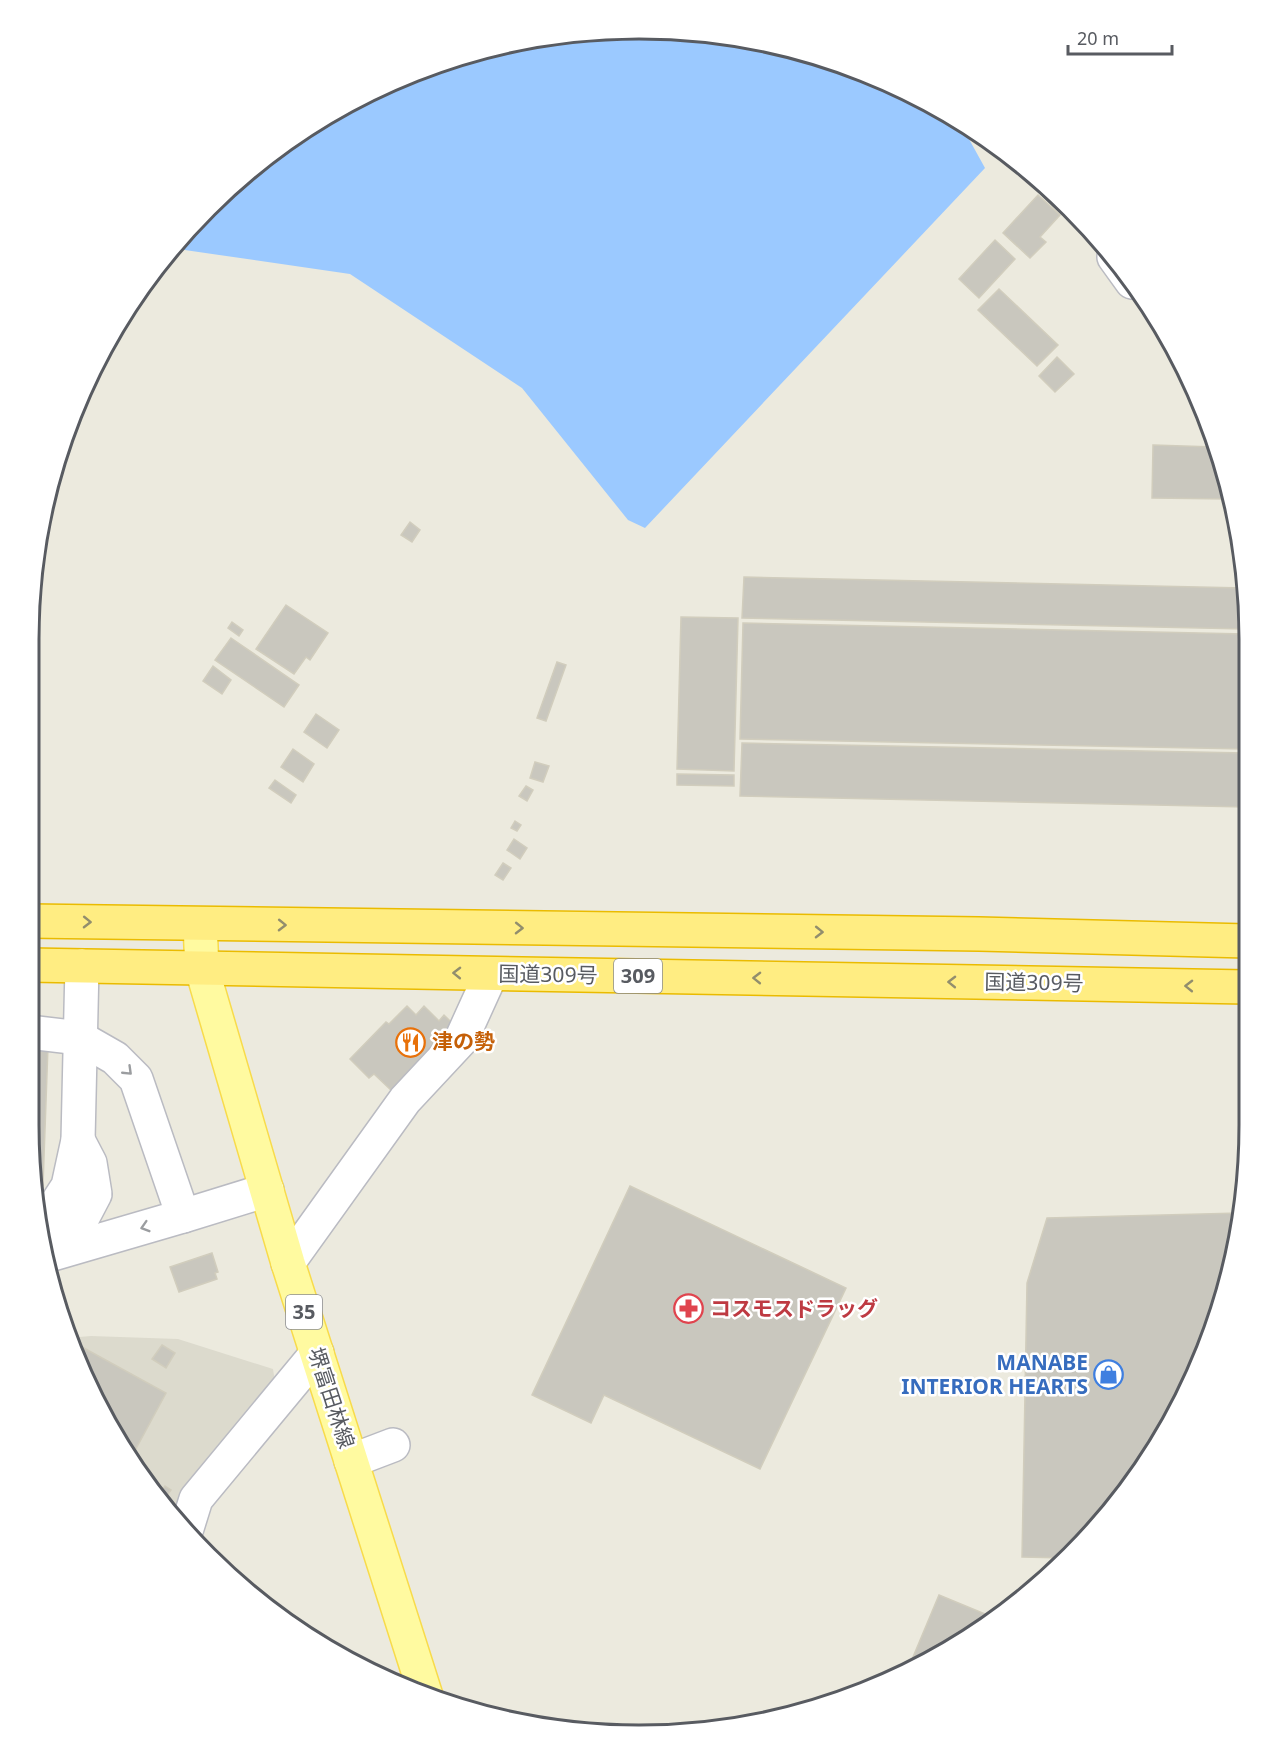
<svg xmlns="http://www.w3.org/2000/svg" width="1278" height="1764" font-family="'Noto Sans','Noto Sans JP',sans-serif">
	<style>
		.education { fill: #dcdacd }
		.water { fill: #9bc9ff }
		.building { fill: #c9c7be; stroke: #d1cdbd; stroke-width: 1.5 }
		.lines { fill: none; stroke-linecap: round; stroke-linejoin: round }
		.minor-casing { stroke: #babbc2; stroke-width: 36 }
		.major-casing { stroke: #f8db4b; stroke-width: 36 }
		.highway-casing { stroke: #eabb00; stroke-width: 36 }
		.minor { stroke: #fff; stroke-width: 33 }
		.major { stroke: #fffaa0; stroke-width: 33 }
		.highway { stroke: #ffed82; stroke-width: 33 }
		.oneway { stroke: #928e6d }
		.oneway2 { stroke: #9b9da0 }
		.labels { text-anchor: middle; stroke-width: 5; stroke-linejoin: round; paint-order: stroke }
		.shield { fill: #fff; stroke: #8a8c90; stroke-width: 1.5 }
		.shield-label { font-size: 20px; font-weight: bold; fill: #585b61 }
		.street-label { font-size: 21px; fill: #585b61; stroke: #fff }
		.food-label { font-size: 21px; font-weight: bold; fill: #c56008; stroke: #fff; text-anchor: start }
		.health-label { font-size: 21px; font-weight: bold; fill: #be3a42; stroke: #fff; text-anchor: start }
		.shop-label { font-size: 21px; font-weight: bold; fill: #366cbe; stroke: #fff; text-anchor: end }
		.rim { fill: none; stroke: #585b61; stroke-width: 3 }
	</style>
	<rect width="100%" height="100%" fill="#eceade"/>
	<!-- education -->
	<path class="education" d="M91 1336 178 1339 273 1369 275 1382 176 1515 131 1464 75 1359 68 1338Z"/>
	<!-- water -->
	<path class="water" d="M599 30 718 34 835 61 944 110 959 121 985 168 645 528 628 520 522 388 350 274 171 248 180 236 267 155 369 92 481 49Z"/>
	<!-- building -->
	<g class="building">
		<path d="M1038 195 1060 215 1040 237 1046 242 1030 258 1003 233Z"/>
		<path d="M995 240 1015 259 979 298 959 279Z"/>
		<path d="M999 289 1058 345 1037 366 978 310Z"/>
		<path d="M1057 357 1074 374 1055 392 1039 376Z"/>
		<path d="M1153 445 1214 447 1220 467 1219 479H1223L1228 499 1152 498Z"/>
		<path d="M410 522 420 530 412 542 401 535Z"/>
		<path d="M744 577 1244 588 1245 629 742 618Z"/>
		<path d="M286 605 328 633 310 660 306 657 294 674 256 649Z"/>
		<path d="M681 617 738 618 734 771 677 769Z"/>
		<path d="M232 622 243 630 239 636 228 628Z"/>
		<path d="M743 623 1245 634V749L740 739Z"/>
		<path d="M231 638 299 685 284 707 215 660Z"/>
		<path d="M557 662 566 665 546 721 537 718Z"/>
		<path d="M213 666 231 680 222 694 203 681Z"/>
		<path d="M316 714 339 730 327 748 304 732Z"/>
		<path d="M742 743 1245 753 1246 807 740 796Z"/>
		<path d="M293 749 314 764 303 782 281 767Z"/>
		<path d="M535 762 549 766 543 782 530 778Z"/>
		<path d="M677 774 734 775V786L677 785Z"/>
		<path d="M275 780 296 795 291 803 269 788Z"/>
		<path d="M526 786 533 790 527 801 519 796Z"/>
		<path d="M515 821 521 825 517 831 511 828Z"/>
		<path d="M514 839 527 848 520 859 507 850Z"/>
		<path d="M503 863 511 868 503 880 495 875Z"/>
		<path d="M407 1006 416 1015 424 1006 439 1021 444 1015 456 1027 393 1092 374 1074 369 1078 350 1059 386 1022 389 1024Z"/>
		<path d="M29 1046H48L43 1185H36L28 1125Z"/>
		<path d="M630 1186 846 1288 760 1469 604 1395 591 1423 532 1395Z"/>
		<path d="M1239 1213 1217 1321 1168 1430 1098 1527 1065 1558 1022 1557 1027 1283 1047 1218Z"/>
		<path d="M212 1253 218 1272 215 1273 217 1279 179 1292 170 1267Z"/>
		<path d="M71 1341 166 1393 132 1456 125 1453 75 1359Z"/>
		<path d="M162 1345 175 1353 166 1368 152 1359Z"/>
		<path d="M165 1486 171 1490 163 1501 158 1495Z"/>
		<path d="M939 1595 995 1618 908 1669Z"/>
	</g>
	<g class="lines">
		<defs>
			<g id="minor">
				<path d="M1114 257 1132 282"/>
				<path d="M29 1032 80 1038 115 1058 136 1079 183 1216 46 1256"/>
				<path d="M183 1216 267 1190"/>
				<path d="M42 1226 68 1186 78 1140 82 966"/>
				<path d="M42 1226H60L84 1215 95 1194 90 1163 78 1140"/>
				<path d="M288 1263 405 1100 461 1040 491 974"/>
				<path d="M351 1461 393 1445"/>
				<path d="M187 1528 196 1499 317 1353"/>
			</g>
			<path id="major" d="M200 924 202 969 288 1263 426 1696"/>
			<g id="highway">
				<path d="M29 921 979 934 1247 941"/>
				<path d="M29 965 1247 987"/>
			</g>
		</defs>
		<!-- minor casing -->
		<use href="#minor" class="minor-casing"/>
		<!-- major casing -->
		<use href="#major" class="major-casing"/>
		<!-- highway casing -->
		<use href="#highway" class="highway-casing"/>
		<!-- minor -->
		<use href="#minor" class="minor"/>
		<!-- major -->
		<use href="#major" class="major"/>
		<!-- highway -->
		<use href="#highway" class="highway"/>
	</g>
	<!-- one-way arrows -->
	<defs><path id="oneway-chevron" d="M-2-3.5L2.5 0L-2 3.5" fill="none" stroke-width="1.6" stroke-linecap="round" stroke-linejoin="round" transform="scale(1.5)"/></defs>
	<g class="oneway">
		<use href="#oneway-chevron" transform="translate(87 922) rotate(1)"/>
		<use href="#oneway-chevron" transform="translate(282 925) rotate(1)"/>
		<use href="#oneway-chevron" transform="translate(519 928) rotate(1)"/>
		<use href="#oneway-chevron" transform="translate(819 932) rotate(1)"/>
		<use href="#oneway-chevron" transform="translate(457 973) rotate(-179)"/>
		<use href="#oneway-chevron" transform="translate(757 978) rotate(-179)"/>
		<use href="#oneway-chevron" transform="translate(952 982) rotate(-179)"/>
		<use href="#oneway-chevron" transform="translate(1189 986) rotate(-179)"/>
	</g>
	<g class="oneway2">
		<use href="#oneway-chevron" transform="translate(128 1071) rotate(44)"/>
		<use href="#oneway-chevron" transform="translate(145 1227) rotate(163)"/>
	</g>
	<!-- icons -->
	<defs>
		<symbol id="restaurant-ring" viewBox="-11 -11 22 22"><circle r="9.5" fill="#fff" stroke="#e8710a" stroke-width="1.5"/><path d="M-5-6h1v4h1v-4h1v4h1v-4h1v5L-1.5 .5V6h-2V.5L-5-1ZM5-6V6H3V1.5H1.5Q1.5-4 5-6Z" fill="#e8710a"/></symbol>
		<symbol id="pharmacy-ring" viewBox="-11 -11 22 22"><circle r="9.5" fill="#fff" stroke="#e0444e" stroke-width="1.5"/><path d="M-2-6h4v4h4v4h-4v4h-4v-4h-4v-4h4Z" fill="#e0444e"/></symbol>
		<symbol id="shop-ring" viewBox="-11 -11 22 22"><circle r="9.5" fill="#fff" stroke="#3f7fe0" stroke-width="1.5"/><path d="M-5-2.5h2.3a2.7 3.5 0 0 1 5.4 0H5L5.5 6h-11ZM-1.5-2.5h3a1.5 2.3 0 0 0-3 0Z" fill="#3f7fe0"/></symbol>
	</defs>
	<g fill-rule="evenodd">
		<use href="#restaurant-ring" x="394" y="1026" width="33" height="33"/>
		<use href="#pharmacy-ring" x="672" y="1292" width="33" height="33"/>
		<use href="#shop-ring" x="1092" y="1358" width="33" height="33"/>
	</g>
	<g class="labels">
		<!-- shield labels -->
		<g class="shield">
			<rect x="614" y="959" width="48" height="34" rx="4.5"/>
			<rect x="286" y="1295" width="36" height="34" rx="4.5"/>
		</g>
		<g class="shield-label">
			<text x="638" y="983">309</text>
			<text x="304" y="1319">35</text>
		</g>
		<!-- street labels -->
		<g class="street-label">
			<text transform="translate(548 975) rotate(1)" y="7">国道309号</text>
			<text transform="translate(1034 983) rotate(1)" y="7">国道309号</text>
			<text transform="translate(331 1398) rotate(72)" y="7">堺富田林線</text>
		</g>
		<!-- food labels -->
		<g class="food-label">
			<text x="432" y="1049">津の勢</text>
		</g>
		<!-- health labels -->
		<g class="health-label">
			<text x="710" y="1316">コスモスドラッグ</text>
		</g>
		<!-- shop labels -->
		<g class="shop-label">
			<text x="1088" y="1370">MANABE<tspan x="1088" dy="24">INTERIOR HEARTS</tspan></text>
		</g>
	</g>
	<!-- crop -->
	<path d="M0 0H1278V1764H0ZM639 39H639A600 600 0 0 1 1239 639V1125A600 600 0 0 1 639 1725H639A600 600 0 0 1 39 1125V639A600 600 0 0 1 639 39Z" fill="#fff" fill-rule="evenodd"/>
	<path class="rim" d="M639 39H639A600 600 0 0 1 1239 639V1125A600 600 0 0 1 639 1725H639A600 600 0 0 1 39 1125V639A600 600 0 0 1 639 39Z"/>
	<!-- scale -->
	<path d="M1068 45v9h104v-9" fill="none" stroke="#585b61" stroke-width="3"/>
	<text x="1077" y="45" font-size="18" fill="#585b61" stroke="#ffffff" stroke-width="4.5" paint-order="stroke">20 m</text>
</svg>
